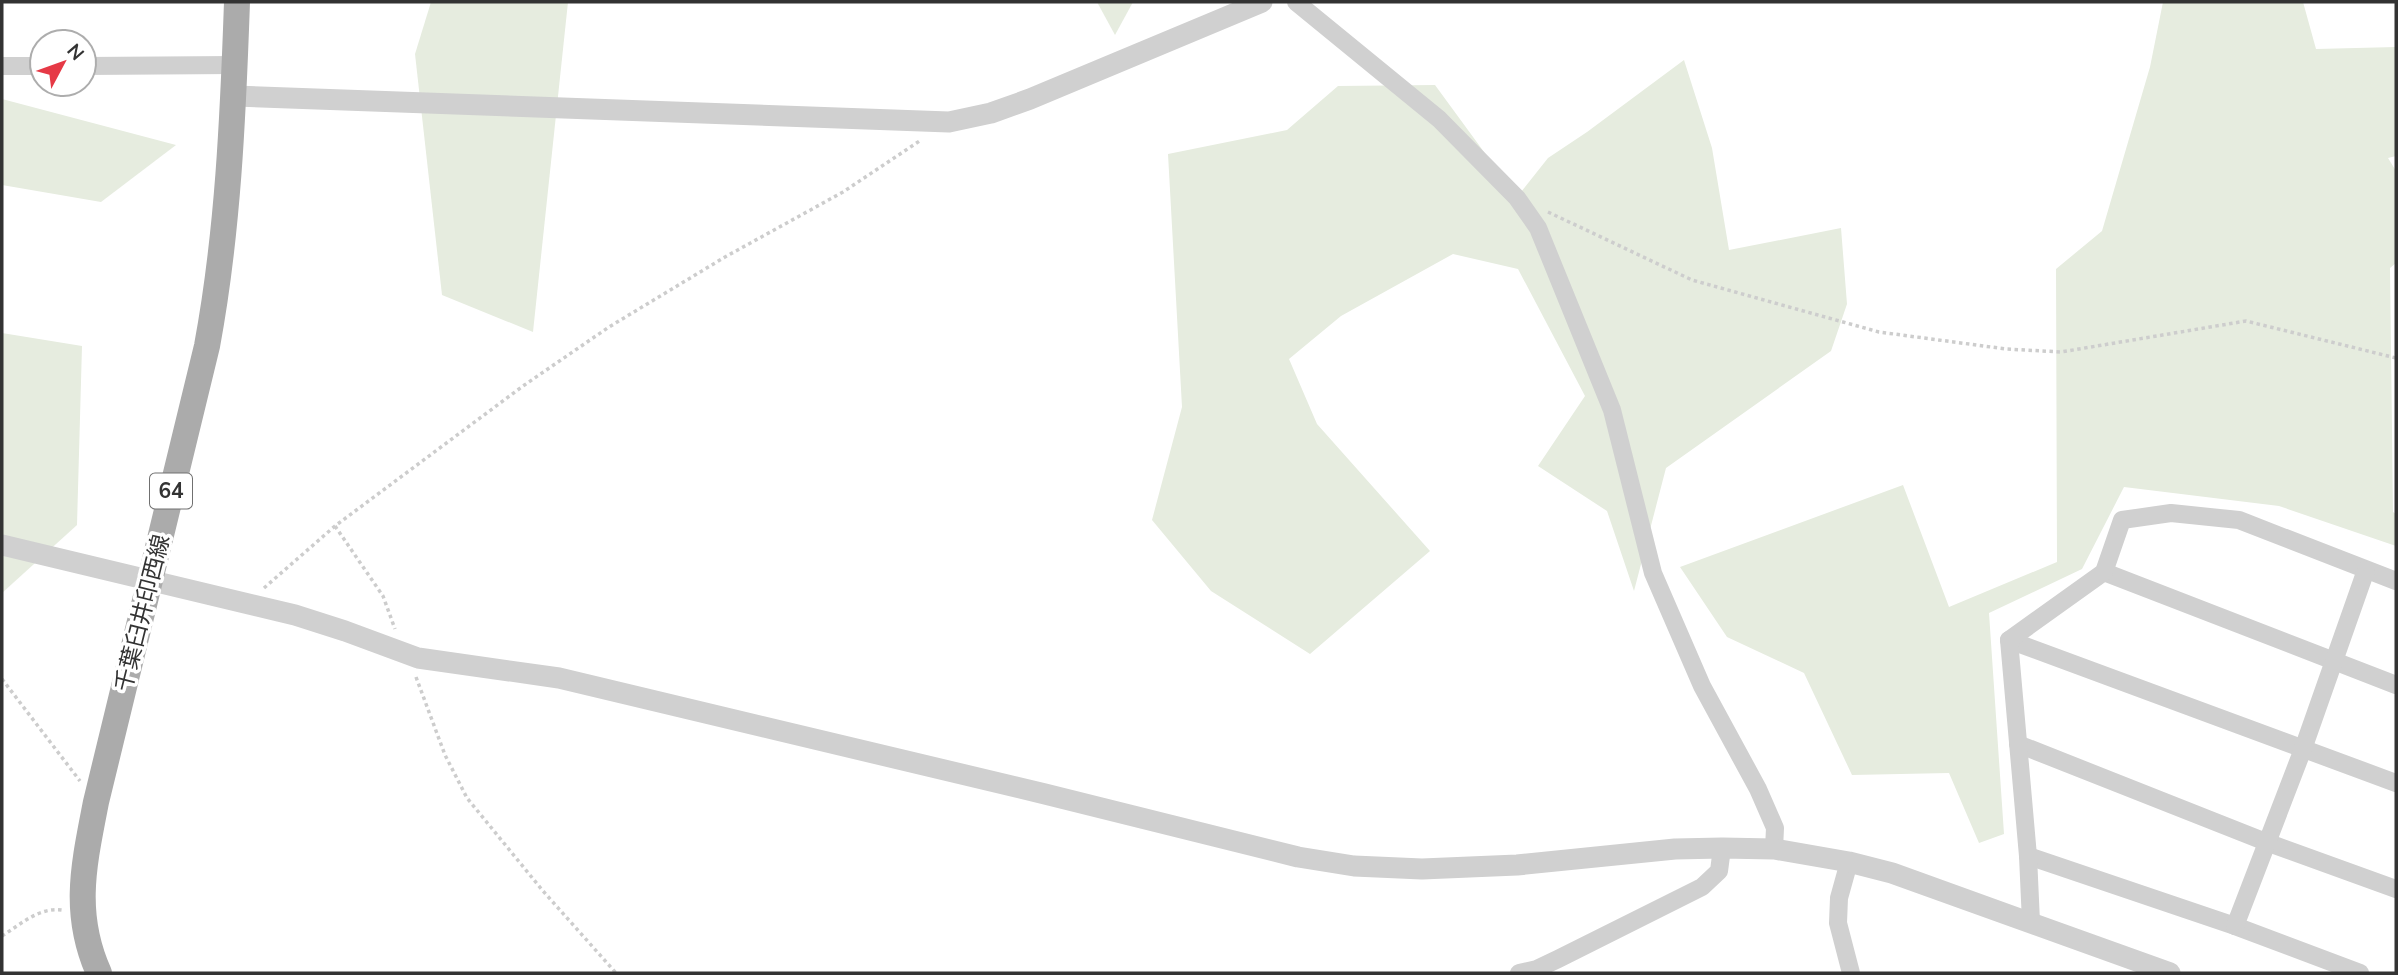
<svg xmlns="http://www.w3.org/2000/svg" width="2398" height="975" font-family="'Nunito Sans','Noto Sans JP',sans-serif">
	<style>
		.green { fill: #e6ecdf }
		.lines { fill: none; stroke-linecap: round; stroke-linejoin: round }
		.path { stroke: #cdcdcd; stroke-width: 3.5; stroke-dasharray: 3.5 3.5; stroke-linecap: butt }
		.minor { stroke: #d0d0d0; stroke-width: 18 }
		.tertiary { stroke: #d0d0d0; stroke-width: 21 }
		.primary { stroke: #ababab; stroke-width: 26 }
		.labels { text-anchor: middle; stroke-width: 7; stroke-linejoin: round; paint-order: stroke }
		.shield { fill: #fff; stroke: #707070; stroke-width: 2 }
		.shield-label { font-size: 21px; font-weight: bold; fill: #333 }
		.street-label { font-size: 23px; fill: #333; stroke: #fff }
	</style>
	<rect width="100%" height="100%" fill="#fff"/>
	<!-- green -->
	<g class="green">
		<path d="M431 2H568L533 332 442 295 415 54Z"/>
		<path d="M1097 2H1133L1115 35Z"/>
		<path d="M2163 2H2303L2316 49 2396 47V156L2388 158 2396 171V263L2390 268 2393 512 2396 514V546L2279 506 2124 487 2082 569 1989 613 2004 834 1979 843 1949 773 1852 775 1804 673 1727 637 1680 567 1903 485 1949 607 2057 562 2056 269 2102 231 2150 67Z"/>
		<path d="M1684 60 1712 148 1729 250 1841 228 1847 304 1831 351 1666 468 1634 591 1607 511 1538 466 1585 396 1518 269 1453 254 1341 316 1289 359 1317 424 1430 551 1310 654 1211 591 1152 520 1182 407 1168 154 1287 130 1338 86 1435 85 1517 197 1548 158 1587 132Z"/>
		<path d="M2 99 176 145 101 202 2 185Z"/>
		<path d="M2 333 82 346 77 525 2 593Z"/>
	</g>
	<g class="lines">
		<!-- path -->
		<g class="path">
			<path d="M1548 212 1692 280 1879 332 2006 349 2061 352 2246 321 2396 358"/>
			<path d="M335 526 383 596 395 629"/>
			<path d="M264 588 335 526 523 386 609 327 725 257 843 192 921 140"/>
			<path d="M416 677 445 755 467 798 543 891 616 973"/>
			<path d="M2 679 80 781"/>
			<path d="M2 936C21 924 39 907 62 910"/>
		</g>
		<!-- minor -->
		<g class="minor">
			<path d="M1296 2 1439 119 1517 198 1538 228 1612 410 1653 573 1702 686 1758 789 1775 828 1774 849"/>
			<path d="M2 66H42"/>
			<path d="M84 66 235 65"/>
			<path d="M2104 572 2396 685"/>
			<path d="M2009 640 2396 783"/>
			<path d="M2018 744 2266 842 2396 889"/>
			<path d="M2028 856 2235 926 2360 973"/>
			<path d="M1849 862 1839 898 1838 923 1851 973"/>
			<path d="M2031 922 2028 856 2009 640 2104 572 2122 520 2171 513 2239 520 2396 581"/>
			<path d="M2235 926 2303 749 2366 570"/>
			<path d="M1519 973 1537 969 1558 959 1702 887 1719 871 1722 848"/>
		</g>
		<!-- tertiary -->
		<g class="tertiary">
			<path d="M235 96 949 122 991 113 1030 99 1262 2"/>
			<path d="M2 545 295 615 345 631 418 658 559 678 1045 794 1298 857 1354 866 1422 869 1517 865 1675 849 1722 848 1774 849 1849 862 1892 873 2170 973"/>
		</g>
		<!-- primary -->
		<path class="primary" d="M99 973C72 913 84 864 96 802L207 346C228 233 233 117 237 2"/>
	</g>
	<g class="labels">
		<!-- shield labels -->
		<rect class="shield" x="150" y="473.5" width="42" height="35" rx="5"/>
		<g class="shield-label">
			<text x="171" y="498">64</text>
		</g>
		<!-- street labels -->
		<g class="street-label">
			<text transform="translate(142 613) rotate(-76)" y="8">千葉臼井印西線</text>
		</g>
	</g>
	<!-- border -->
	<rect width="2398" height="975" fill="none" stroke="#333333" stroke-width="7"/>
	<!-- north arrow -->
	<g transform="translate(63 63) rotate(49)"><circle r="33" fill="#ffffff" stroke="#adadad" stroke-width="2"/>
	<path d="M0-5L12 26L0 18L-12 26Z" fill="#e63946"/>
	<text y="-10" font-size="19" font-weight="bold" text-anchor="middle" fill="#333333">N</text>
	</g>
</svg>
